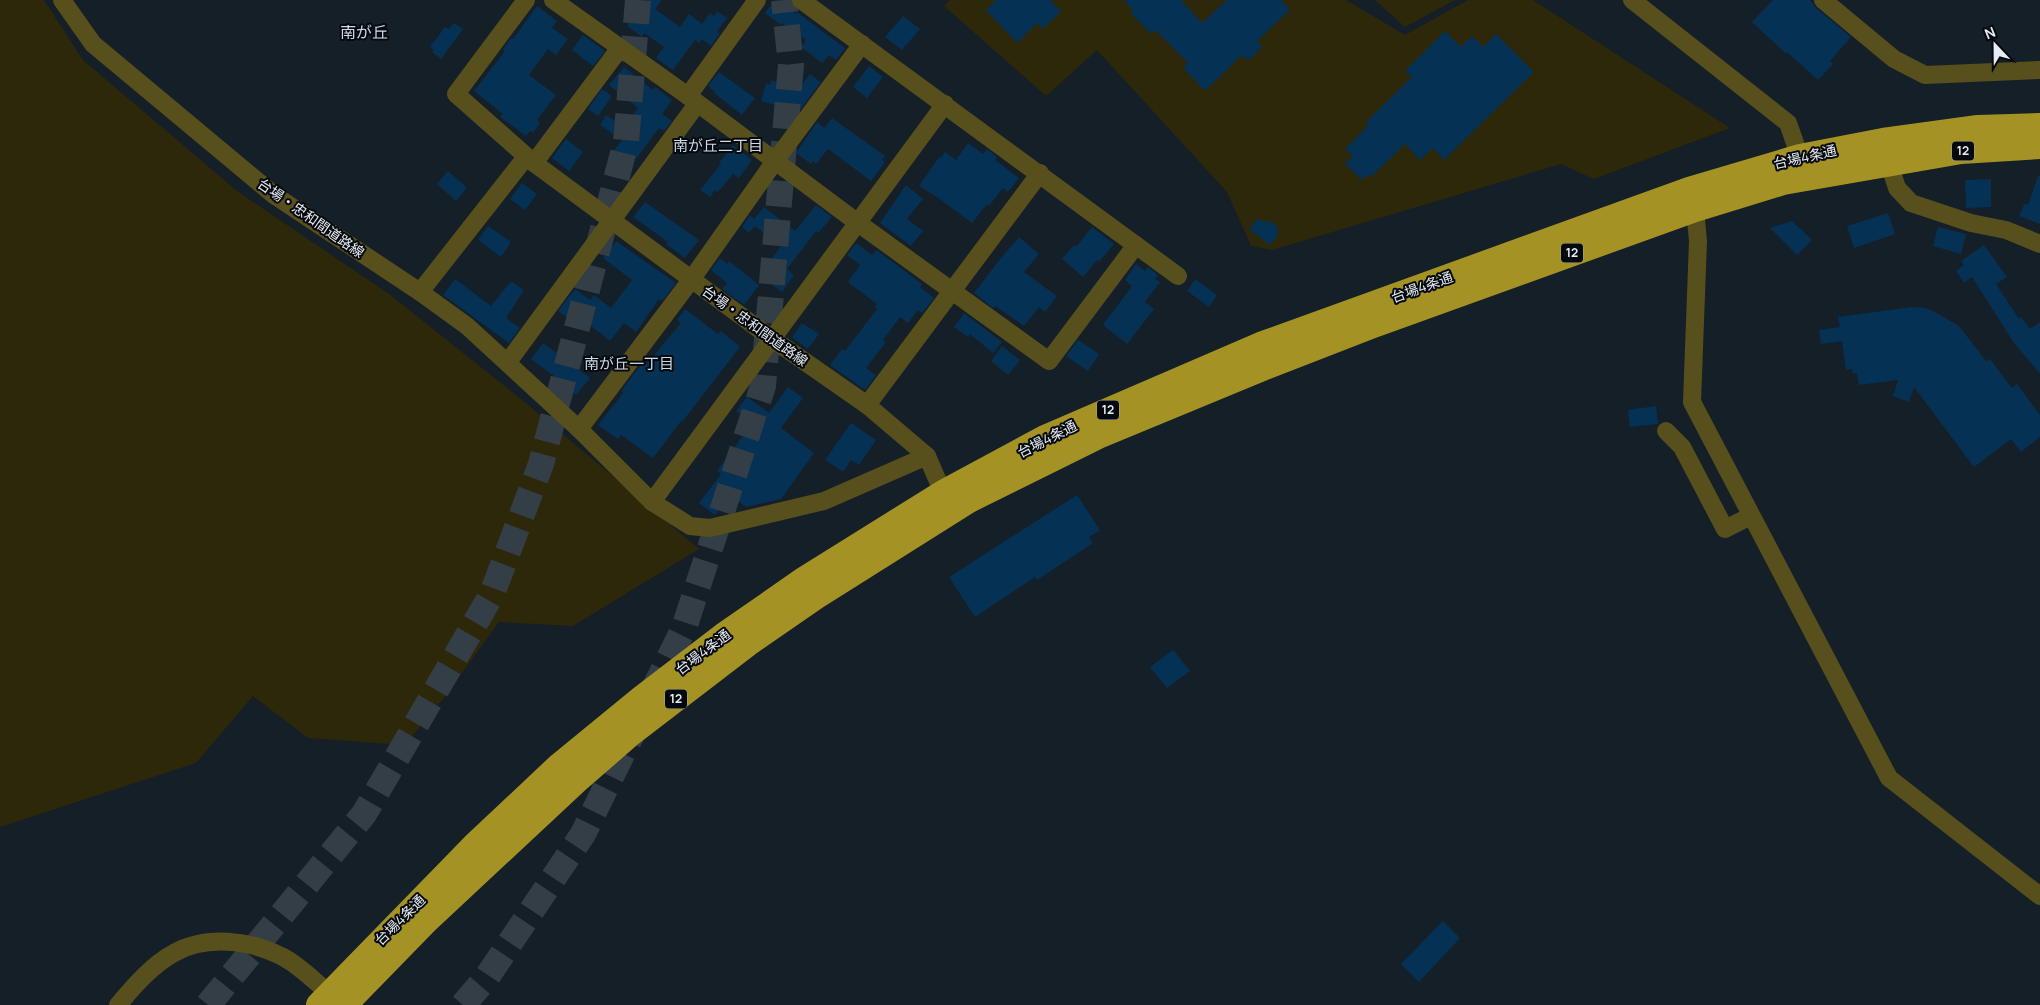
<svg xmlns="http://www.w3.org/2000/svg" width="2040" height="1005" font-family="Manrope,'Noto Sans JP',sans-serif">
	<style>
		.green { fill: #2d280a }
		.building { fill: #053154 }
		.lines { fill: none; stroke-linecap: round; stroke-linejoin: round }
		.highway-tunnel { stroke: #343e46; stroke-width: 26; stroke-dasharray: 26 13; stroke-linecap: butt }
		.minor { stroke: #574f1c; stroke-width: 18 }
		.highway { stroke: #a49324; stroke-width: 26 }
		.labels { text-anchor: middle; stroke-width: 4; stroke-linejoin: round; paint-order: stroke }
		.shield { fill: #05080c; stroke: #a2a8ae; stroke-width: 1 }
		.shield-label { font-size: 12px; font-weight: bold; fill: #e5ecf3 }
		.street-label { font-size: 14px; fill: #e5ecf3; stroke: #05080c }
		.neighbourhood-label { font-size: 15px; fill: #cddae8; stroke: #05080c }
		.quarter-label { font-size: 16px; fill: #cddae8; stroke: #05080c }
	</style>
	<rect width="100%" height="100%" fill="#151f28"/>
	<!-- green -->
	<g class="green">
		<path d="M0 0H44L83 60 237 191 389 294 521 399 699 549 573 626 499 622 442 700 405 745 308 738 253 696 196 763 0 827Z"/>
		<path d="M950 0H1346L1405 35 1468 0H1533L1730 128 1594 179 1561 164 1272 250 1251 246 1227 192 1097 50 1046 96 944 6Z"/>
		<path d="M1375 0H1455L1405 27Z"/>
	</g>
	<!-- building -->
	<g class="building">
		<path d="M646 0H662L655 9 680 27 689 14 702 24 710 13 714 16 717 11 727 18 717 31 720 33 711 46 702 39 699 43 695 40 673 70 656 58 664 47 644 33 642 37 627 26Z"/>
		<path d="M775 0H778L796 14 797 12 845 48 836 60 829 55 822 63 801 47 806 40 782 23 781 25 765 13Z"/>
		<path d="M996 0H1050L1061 11 1043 29 1037 23 1017 43 986 10Z"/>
		<path d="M1124 0H1181L1202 23 1227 0H1281L1290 10 1257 41 1262 47 1248 61 1242 55 1205 91 1183 68 1188 63 1155 30 1151 34 1130 12 1133 10Z"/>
		<path d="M1773 0H1810L1816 8 1851 37 1830 61 1833 64 1818 80 1787 52 1786 54 1752 22Z"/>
		<path d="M537 6 557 21 552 28 568 39 556 55 548 49 529 75 556 95 537 120 540 123 533 133 530 131 526 136 500 117 503 114 474 91 505 51 503 49 511 38 513 39Z"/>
		<path d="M903 16 920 29 902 50 885 37Z"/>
		<path d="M454 23 463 29 441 59 432 52 434 50 430 47 445 27 449 29Z"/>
		<path d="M1445 31 1461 47 1472 36 1483 47 1496 34 1534 72 1444 160 1433 148 1420 160 1405 144 1371 177 1368 174 1362 180 1345 164 1353 156 1345 149 1368 126 1365 123 1412 77 1405 71Z"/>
		<path d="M583 35 605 51 593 66 572 50Z"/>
		<path d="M869 66 883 77 867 98 853 87Z"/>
		<path d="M624 67 653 90 655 87 672 100 662 114 672 121 664 131 659 128 636 159 633 157 622 172 607 160 622 140 600 125 606 115 624 127 638 108 609 85Z"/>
		<path d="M719 72 755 98 742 115 714 93 715 92 708 86Z"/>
		<path d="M810 74 821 82 791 122 782 116 788 109 761 101 766 83 770 85 771 80 799 89Z"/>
		<path d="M602 89 612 96 598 116 588 109Z"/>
		<path d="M832 118 885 156 882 160 885 162 871 181 828 149 816 164 813 161 811 164 796 153 817 122 824 128Z"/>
		<path d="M566 139 583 152 569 171 552 158Z"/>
		<path d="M968 143 983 154 987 149 997 157 995 160 1019 178 1008 192 1003 188 989 206 987 204 972 223 937 197 919 186 939 157 941 158 945 152 956 160Z"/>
		<path d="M733 145 752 160 739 178 733 174 718 192 715 190 710 197 700 190 721 164 719 163Z"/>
		<path d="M448 171 467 188 456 201 437 184Z"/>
		<path d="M2038 176H2040V224L2019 216 2024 204 2028 205Z"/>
		<path d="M1991 179V207L1966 208 1965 180Z"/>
		<path d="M522 183 537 194 525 210 510 199Z"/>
		<path d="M906 185 923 199 907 219 923 231 911 246 880 223Z"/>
		<path d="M645 202 699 240 685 258 666 244 668 242 633 217Z"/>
		<path d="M816 205 832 217 818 233 816 231 787 269 794 275 782 292 759 276 781 246 755 226 749 233 742 227 750 215 754 219 764 207 795 231Z"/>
		<path d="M1888 213 1895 234 1854 248 1847 226Z"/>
		<path d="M1258 218 1265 223 1268 220 1279 228 1276 231 1279 233 1270 245 1249 229Z"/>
		<path d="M1792 221 1812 240 1797 255 1770 228Z"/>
		<path d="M488 226 511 242 501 257 478 240Z"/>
		<path d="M1092 227 1114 244 1099 262 1097 260 1083 277 1062 259 1074 245 1076 247Z"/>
		<path d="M1938 227 1966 234 1961 254 1933 246Z"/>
		<path d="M1019 237 1039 254 1024 272 1057 296 1045 312 1039 307 1024 326 995 306 993 308 974 293 1000 259Z"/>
		<path d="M616 241 676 283 662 301 659 299 636 332 624 323 610 341 585 321 583 324 571 315 569 319 558 311 575 289 590 300 594 295 611 308 632 280 603 258Z"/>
		<path d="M856 243 872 255 876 250 890 260 922 284 920 287 934 298 922 313 918 310 908 323 900 317 883 340 886 342 866 368 876 375 865 390 830 365 842 349 845 351 877 309 875 308 877 304 848 282 860 265 847 255Z"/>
		<path d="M1984 245 2007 277 1996 284 2019 319 2021 317 2030 329 2040 322V374L2014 343 1972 277 1964 283 1956 271 1964 265 1961 261Z"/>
		<path d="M720 258 727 264 729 261 759 285 744 305 722 289 727 283 711 270Z"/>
		<path d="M1136 264 1145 271 1148 267 1158 275 1155 279 1160 282 1145 302 1154 309 1127 344 1103 325 1132 286 1125 280Z"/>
		<path d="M455 279 491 306 511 281 524 290 506 318 520 328 509 343 443 295Z"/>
		<path d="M1195 279 1217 295 1209 307 1187 291Z"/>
		<path d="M1912 307 1925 308 1935 312 1959 326 1986 361 1990 359 2012 388 2017 384 2040 415V437L2021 452 2011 439 1974 467 1914 387 1909 402 1893 396 1898 380 1859 385 1857 373 1853 374 1852 369 1846 370 1842 341 1821 344 1819 330 1840 327 1838 317Z"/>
		<path d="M685 309 718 334 721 331 740 347 682 422 681 421 653 458 621 435 618 439 598 425 623 393 621 391 643 362 646 365 681 323 677 320Z"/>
		<path d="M964 313 1002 342 993 353 970 334 968 337 954 327Z"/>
		<path d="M802 323 819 334 808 349 792 337Z"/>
		<path d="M1078 340 1099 354 1088 371 1066 356Z"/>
		<path d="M543 343 590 378 576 395 564 385 565 384 531 359Z"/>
		<path d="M1002 346 1020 360 1008 375 991 361Z"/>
		<path d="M788 387 803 398 781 428 814 453 781 499 746 507 730 495 715 515 699 503 721 474 717 471 753 422 736 411 747 397 769 413Z"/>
		<path d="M1656 406 1658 424 1630 427 1628 410Z"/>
		<path d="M851 423 876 440 859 465 851 460 843 472 825 460Z"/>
		<path d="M1077 495 1100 530 1089 537 1093 543 1037 580 1035 577 975 617 949 577Z"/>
		<path d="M1173 650 1190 671 1167 688 1150 667Z"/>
		<path d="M1443 921 1460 938 1419 982 1401 964Z"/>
	</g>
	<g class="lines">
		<!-- highway-tunnel -->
		<g class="highway-tunnel">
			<path d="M652 693 684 628 763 386 791 65 784 0"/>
			<path d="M208 1005 364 814 492 594 541 464 626 142 638 0"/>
			<path d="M463 1005 487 977 583 834 634 730"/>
		</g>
		<!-- minor -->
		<g class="minor">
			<path d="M62 0 93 44 274 195 420 292 467 326 579 429 652 502 690 526 710 528 824 501 927 456"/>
			<path d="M526 0 456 94 534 163 771 338 867 405 927 456 947 502"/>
			<path d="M553 0 688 96 858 223 1049 361 1136 245"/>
			<path d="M801 0 1178 276"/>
			<path d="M1632 0 1788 123 1803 166"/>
			<path d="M1823 0 1894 59 1925 75 2040 70"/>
			<path d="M688 96 757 0"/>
			<path d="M1886 154 1897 188 1911 203 1971 223 2006 230 2040 244"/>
			<path d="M534 163 620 48"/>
			<path d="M1692 200 1695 209 1698 241 1692 402 1889 778 2040 896"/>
			<path d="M420 292 526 157"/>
			<path d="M508 362 697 104"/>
			<path d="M867 405 1040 173"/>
			<path d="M579 429 691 280 775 161 862 44"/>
			<path d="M1666 431 1682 447 1725 529 1751 516"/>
			<path d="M652 502 945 104"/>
			<path d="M118 1005C134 986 152 965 174 953 206 935 249 940 281 956 298 964 314 981 329 993"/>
		</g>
		<!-- highway -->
		<g class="highway">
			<path d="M319 1005 474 846 559 766 642 698 723 636 805 579 943 493 1045 438 1263 344 1689 190 1800 157 1883 141 1978 128 2040 126"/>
			<path d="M344 1005 427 920 576 781 630 734 750 642 815 597 969 500 1098 436 1265 367 1376 324 1695 209 1783 182 1961 151 2040 146"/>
		</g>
	</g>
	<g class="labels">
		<!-- shield labels -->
		<g class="shield">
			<rect x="1952" y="141.5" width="22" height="19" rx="4"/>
			<rect x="1561" y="243.5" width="22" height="19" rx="4"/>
			<rect x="1097" y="400.5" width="22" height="19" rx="4"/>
			<rect x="665" y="689.5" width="22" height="19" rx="4"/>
		</g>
		<g class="shield-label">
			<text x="1963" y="155">12</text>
			<text x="1572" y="257">12</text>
			<text x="1108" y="414">12</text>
			<text x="676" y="703">12</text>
		</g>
		<!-- street labels -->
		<g class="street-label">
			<text transform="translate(1805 157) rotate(-13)" y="5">台場4条通</text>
			<text transform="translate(311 218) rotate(35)" y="5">台場・忠和間道路線</text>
			<text transform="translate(1422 287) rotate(-20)" y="5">台場4条通</text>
			<text transform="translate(755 326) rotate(36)" y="5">台場・忠和間道路線</text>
			<text transform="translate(1047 439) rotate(-27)" y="5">台場4条通</text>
			<text transform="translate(703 652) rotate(-37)" y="5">台場4条通</text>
			<text transform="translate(400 920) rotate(-45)" y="5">台場4条通</text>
		</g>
		<!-- neighbourhood labels -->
		<g class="neighbourhood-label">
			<text x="718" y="151">南が丘二丁目</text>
			<text x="629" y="369">南が丘一丁目</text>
		</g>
		<!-- quarter labels -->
		<g class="quarter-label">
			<text x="364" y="38">南が丘</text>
		</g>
	</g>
	<!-- north arrow -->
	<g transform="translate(1995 45) rotate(338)" stroke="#05080c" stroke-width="4" paint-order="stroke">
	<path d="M0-4L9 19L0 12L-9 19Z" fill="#e5ecf3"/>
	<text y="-8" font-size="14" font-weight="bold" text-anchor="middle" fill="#e5ecf3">N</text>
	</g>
</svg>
